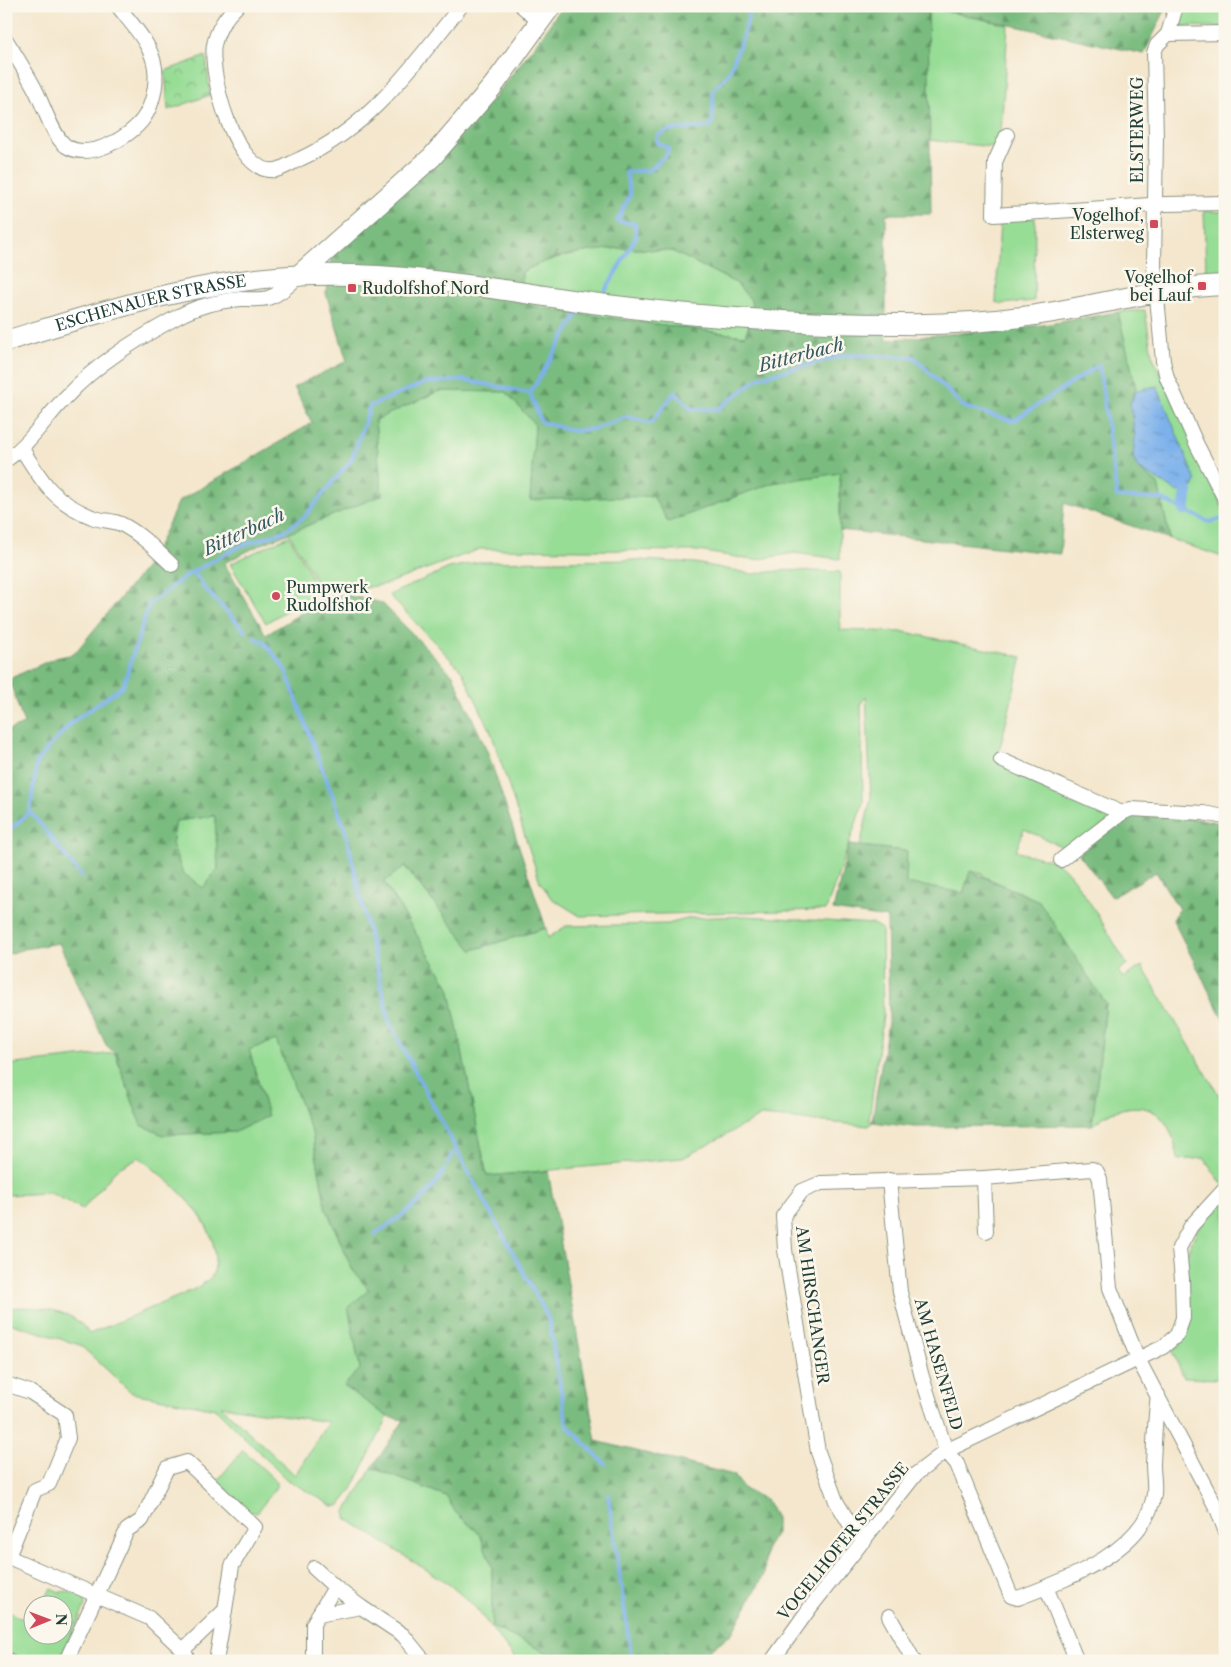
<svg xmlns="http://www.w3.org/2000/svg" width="1231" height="1667" font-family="'Libre Caslon Text',serif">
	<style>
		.green { fill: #98dd96; stroke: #5c8d65; fill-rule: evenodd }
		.forest { fill: url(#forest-firs); stroke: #4c7c5a; fill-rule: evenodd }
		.park { fill: url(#park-crowns); stroke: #5c8d65 }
		.water { fill: url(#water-ripples); stroke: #4e7790 }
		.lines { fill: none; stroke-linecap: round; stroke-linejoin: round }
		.stream { stroke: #7db1eb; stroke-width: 4 }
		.canal { stroke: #7db1eb; stroke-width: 12 }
		.street-casing { stroke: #8a9281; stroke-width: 16 }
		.secondary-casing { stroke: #8a9281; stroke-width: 22 }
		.street { stroke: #fff; stroke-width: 14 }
		.secondary { stroke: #fff; stroke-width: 20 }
		.poi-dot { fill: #d1495b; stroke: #fbf7ec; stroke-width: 2 }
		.labels { text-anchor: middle; stroke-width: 5; stroke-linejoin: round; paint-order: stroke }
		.street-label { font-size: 16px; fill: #1f3d34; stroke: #fbf7ec }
		.poi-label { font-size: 16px; fill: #1f3d34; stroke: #fbf7ec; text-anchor: end }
		.water-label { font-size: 18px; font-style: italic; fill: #365a62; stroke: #fbf7ec }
	</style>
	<defs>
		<pattern id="forest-firs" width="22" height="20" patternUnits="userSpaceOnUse" patternTransform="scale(1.25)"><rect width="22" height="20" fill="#7abc7f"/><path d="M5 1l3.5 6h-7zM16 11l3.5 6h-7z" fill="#639a69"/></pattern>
		<pattern id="park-crowns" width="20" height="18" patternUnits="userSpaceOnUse" patternTransform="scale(1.25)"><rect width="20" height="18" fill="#98dd96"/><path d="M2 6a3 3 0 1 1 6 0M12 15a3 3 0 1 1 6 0" fill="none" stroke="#7bb47b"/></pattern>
		<pattern id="water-ripples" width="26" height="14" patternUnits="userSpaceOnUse" patternTransform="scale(1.25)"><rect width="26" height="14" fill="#7db1eb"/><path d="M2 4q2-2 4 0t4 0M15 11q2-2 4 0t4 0" fill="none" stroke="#6691bf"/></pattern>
	</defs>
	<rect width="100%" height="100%" fill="#fbf7ec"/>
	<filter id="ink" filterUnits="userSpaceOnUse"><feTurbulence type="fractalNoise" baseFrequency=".02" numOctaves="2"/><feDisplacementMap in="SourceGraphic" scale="10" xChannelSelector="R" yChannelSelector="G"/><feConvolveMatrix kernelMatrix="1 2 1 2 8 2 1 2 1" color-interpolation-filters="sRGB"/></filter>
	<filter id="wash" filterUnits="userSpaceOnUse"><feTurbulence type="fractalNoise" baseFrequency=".0096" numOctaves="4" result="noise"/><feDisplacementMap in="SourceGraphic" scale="20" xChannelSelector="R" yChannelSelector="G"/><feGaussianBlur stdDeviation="1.12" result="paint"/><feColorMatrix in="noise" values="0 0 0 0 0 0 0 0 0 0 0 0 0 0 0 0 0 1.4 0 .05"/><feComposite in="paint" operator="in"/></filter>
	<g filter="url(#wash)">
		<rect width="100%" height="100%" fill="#f4e7ce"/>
		<!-- green -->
		<g class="green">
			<path d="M1183 6H1225V27L1177 26Z"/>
			<path d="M928 7 1008 25 1000 148 929 140Z"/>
			<path d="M1204 211 1225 212V271L1206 272Z"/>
			<path d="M1000 218H1035L1034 301 1001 304 996 302Z"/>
			<path d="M623 248 672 251 736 283 751 300 753 314 745 336 559 311 532 306 522 297V272C554 254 586 251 623 248Z"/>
			<path d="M1145 310 1152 355 1225 513V558L1170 539 1158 484 1138 468 1130 403 1136 388 1118 312Z"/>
			<path d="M439 391 507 392 535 425 530 500 653 496 668 522 772 483 840 473V559L794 553 755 560 698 551 480 549 386 584 358 589H321L289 533 382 495 375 420Z"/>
			<path d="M289 536 319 590 266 623 230 564Z"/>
			<path d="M639 560 695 563 752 574 788 570 840 572V630L905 632 1022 657 998 756 1115 816 1069 850 1024 829 1016 851C1029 856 1044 857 1057 863 1075 871 1114 944 1127 964L1118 971 1123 978 1142 966 1225 1105V1181L1222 1184 1204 1158 1178 1160C1173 1124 1157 1097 1115 1111 1107 1113 1099 1121 1092 1125L1106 1004 1039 901 983 876V874L971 871 963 893 905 883 907 851 860 846 871 798 866 696 861 703 863 803 826 910 580 916 551 898 540 882 491 732 462 671 389 595 449 568 478 562Z"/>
			<path d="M215 816 218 869 203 888 183 873 172 844 176 821Z"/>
			<path d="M404 866 472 950 546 928 548 938 566 926 668 924 690 918 746 916 873 924 882 929 883 1016 869 1120 872 1122 869 1126 761 1116 683 1158 487 1176 449 987 384 882Z"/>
			<path d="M276 1040 312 1133 326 1208 352 1269 369 1290 349 1307 360 1369 344 1386 388 1417 351 1491 339 1506H333L286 1479 216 1409 132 1393 80 1345 6 1322V1308C35 1306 73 1307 89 1334 113 1324 136 1314 160 1304 176 1297 195 1291 208 1280 215 1275 215 1267 215 1259 215 1215 169 1182 139 1157L117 1169 83 1209 50 1193 6 1195V1065L115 1053 141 1125 163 1135 235 1132 268 1116 249 1049ZM221 1406 328 1422 295 1475Z"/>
			<path d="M1225 1197V1383L1223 1379 1184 1378 1172 1351 1180 1346 1191 1316 1186 1255 1197 1230Z"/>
			<path d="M243 1450 276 1481V1487L257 1513 250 1512 217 1481Z"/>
			<path d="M372 1468 446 1496 456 1513 480 1534 492 1567V1627L566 1661H517L475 1607 450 1585 347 1519 345 1513Z"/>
			<path d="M51 1588 60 1592 68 1591 84 1598 85 1606 59 1661H26L6 1651V1611L32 1623V1634H62V1604H43Z"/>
		</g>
		<!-- forest -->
		<g class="forest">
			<path d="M562 6H1167L1144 54 928 7 931 214H886V340L1043 325 1118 312 1136 388 1130 403 1135 436 1133 458 1138 468 1158 484 1170 539 1064 503 1060 554 840 530V473L772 483 668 522 653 496 530 500 535 425 506 392 439 391 375 420 382 495 260 545 224 563 266 635 327 597 347 595 382 603 453 675 488 753 546 928 472 950 405 866 384 882 449 987 487 1176 548 1171 596 1441 734 1475 744 1489 766 1500 776 1518V1533L766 1548 764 1575 732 1633 696 1661H566L492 1627V1567L480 1534 456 1513 446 1496 372 1468 404 1420 388 1417 344 1386 360 1369 348 1307 369 1290 352 1269 326 1208 312 1133 276 1040 249 1050 268 1116 235 1132 163 1135 141 1125 115 1053 106 1045 59 943 24 949 6 955V731L24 724 9 679 55 658 74 654 151 561 179 501 312 423 294 387 347 361 326 293 334 250 491 101 542 36ZM623 248 672 251 736 283 751 300 753 314 745 336 559 311 532 306 522 297V272C555 254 586 251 623 248ZM215 816 218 869 203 888 183 873 172 844 176 821Z"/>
			<path d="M1128 815 1200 819 1225 824V1023L1173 920 1179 909 1156 872 1112 897 1079 854Z"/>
			<path d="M849 845 907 851 906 883 963 893 970 871 1039 901 1106 1004 1092 1125 915 1127 872 1122 889 1016 887 918 833 910Z"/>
		</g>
		<!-- park -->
		<path class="park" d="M206 56 210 95 168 110 165 71Z"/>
		<!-- water -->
		<path class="water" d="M1157 386 1196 481 1193 487 1178 492 1138 468 1133 458 1135 436 1130 403 1137 390Z"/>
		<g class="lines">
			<!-- stream -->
			<g class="stream">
				<path d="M605 291 636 237 635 224 617 221 630 195 626 172 650 170 666 155 669 148 657 143 658 135 669 130 710 127 713 118V91L729 73 744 33 751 6"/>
				<path d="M530 393 541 422 574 431 593 429 627 417 651 423 675 392 691 409H718L760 377 846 355 914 357 964 407 1013 421 1099 365 1117 497 1161 499 1209 522 1225 518"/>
				<path d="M530 393 579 312"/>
				<path d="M193 571 206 590 246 632"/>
				<path d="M255 638 264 642 285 669 345 829 390 1024 470 1175"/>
				<path d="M30 812 43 827"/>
				<path d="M45 830 82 877"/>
				<path d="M6 833 30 812 37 761 71 723 123 686 149 604 190 573 238 547 285 531 305 516 352 459 370 406 424 383 464 380 530 393"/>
				<path d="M447 1164 456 1148"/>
				<path d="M473 1180 548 1317 567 1425 605 1464"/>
				<path d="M375 1234C401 1217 429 1198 444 1170"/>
				<path d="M608 1495 632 1661"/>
			</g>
			<!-- canal -->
			<path class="canal" d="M1184 510 1187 491"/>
		</g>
	</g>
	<g filter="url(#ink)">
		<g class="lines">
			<defs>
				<g id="street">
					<path d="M237 6C226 16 217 30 214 45 209 74 235 177 276 170 284 168 293 162 300 159 372 126 413 65 461 6"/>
					<path d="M522 6 540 22"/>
					<path d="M1225 33 1168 34 1157 45 1154 53 1156 137 1154 266 1163 361 1167 378 1197 445 1225 499"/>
					<path d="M1168 34 1176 6"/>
					<path d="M6 40C16 56 26 72 35 89 43 104 53 137 66 146 89 161 129 138 143 119 153 105 157 85 155 68 152 44 131 24 118 6"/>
					<path d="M1007 135 995 162 994 215 1166 204 1225 203"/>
					<path d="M22 449C42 482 54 502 92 517 101 521 112 520 121 524 141 534 156 550 172 565"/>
					<path d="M6 460C31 443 45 418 66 397 97 363 139 338 179 316 199 305 220 301 241 299 250 299 260 300 268 298 281 294 290 285 298 276"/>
					<path d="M1001 760 1122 813 1131 809 1203 813 1225 817"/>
					<path d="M1061 860 1122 813"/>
					<path d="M984 1178 986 1231"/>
					<path d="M889 1180 900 1292 922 1377 946 1451 957 1464 1011 1596 1018 1598C1065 1580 1146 1551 1154 1494 1155 1484 1153 1474 1153 1464 1154 1441 1155 1418 1158 1395"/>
					<path d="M6 1384 30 1392 65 1415 68 1438 49 1484 35 1490 8 1557"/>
					<path d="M865 1540 851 1526 836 1501 818 1452 785 1250 783 1216 802 1191 821 1183 984 1178 1092 1169 1097 1172 1100 1179 1110 1288 1138 1359 1218 1511 1225 1530"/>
					<path d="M6 1556 149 1618 183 1650 189 1661"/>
					<path d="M314 1568 335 1587"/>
					<path d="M1046 1587 1077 1661"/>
					<path d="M318 1615 361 1607"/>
					<path d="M889 1616 914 1661"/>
					<path d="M6 1659 9 1661"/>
					<path d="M66 1661 127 1530 142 1520 167 1468 187 1462 255 1527 232 1566 225 1610 183 1650"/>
					<path d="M216 1661 225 1610"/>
					<path d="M313 1661V1624L335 1587 361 1607 403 1635 424 1661"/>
					<path d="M772 1661 809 1609 916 1474 946 1451 1163 1347 1177 1335 1183 1318 1182 1279 1179 1248 1191 1226 1225 1189"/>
				</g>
				<g id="secondary">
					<path d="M298 276 432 157 493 86 551 6"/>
					<path id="s1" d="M6 341C107 310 207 277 314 275 415 272 515 293 615 306 710 318 804 324 900 324 951 325 1003 321 1054 312 1111 302 1166 287 1225 285"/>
				</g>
			</defs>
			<!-- street casing -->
			<use href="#street" class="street-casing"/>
			<!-- secondary casing -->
			<use href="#secondary" class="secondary-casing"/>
			<!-- street -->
			<use href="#street" class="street"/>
			<!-- secondary -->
			<use href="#secondary" class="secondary"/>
		</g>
	</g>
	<!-- markers -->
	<g class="poi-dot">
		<rect x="1149" y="219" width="10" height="10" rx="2.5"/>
		<rect x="1197" y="281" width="10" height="10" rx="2.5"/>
		<rect x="347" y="283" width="10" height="10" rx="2.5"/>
		<circle cx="276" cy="596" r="5"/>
	</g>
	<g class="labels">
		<!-- street labels -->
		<g class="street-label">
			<text transform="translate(1137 130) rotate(-90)" y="6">ELSTERWEG</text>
			<text dy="6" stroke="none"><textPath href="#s1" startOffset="150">ESCHENAUER STRASSE</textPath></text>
			<text transform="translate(813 1305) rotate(82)" y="6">AM HIRSCHANGER</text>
			<text transform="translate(939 1364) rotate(74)" y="6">AM HASENFELD</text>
			<text transform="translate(843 1541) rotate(-51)" y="6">VOGELHOFER STRASSE</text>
		</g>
		<!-- poi labels -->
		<g class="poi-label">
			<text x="1144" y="221">Vogelhof,<tspan x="1144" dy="18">Elsterweg</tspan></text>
			<text x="1192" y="283">Vogelhof<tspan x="1192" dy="18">bei Lauf</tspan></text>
			<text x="362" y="294" text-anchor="start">Rudolfshof Nord</text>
			<text x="286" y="593" text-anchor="start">Pumpwerk<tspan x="286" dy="18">Rudolfshof</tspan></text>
		</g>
		<!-- water labels -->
		<g class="water-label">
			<text transform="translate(801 355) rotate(-15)" y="6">Bitterbach</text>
			<text transform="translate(244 532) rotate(-25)" y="6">Bitterbach</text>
		</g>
	</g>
	<!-- margin -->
	<rect width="1231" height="1667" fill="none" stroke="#fbf7ec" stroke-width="25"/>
	<!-- north arrow -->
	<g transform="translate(48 1620) rotate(89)"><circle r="24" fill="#fbf7ec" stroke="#a3ada2"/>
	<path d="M0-4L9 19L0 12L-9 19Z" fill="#d1495b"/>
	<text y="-8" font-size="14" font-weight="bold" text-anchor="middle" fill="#1f3d34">N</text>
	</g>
</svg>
